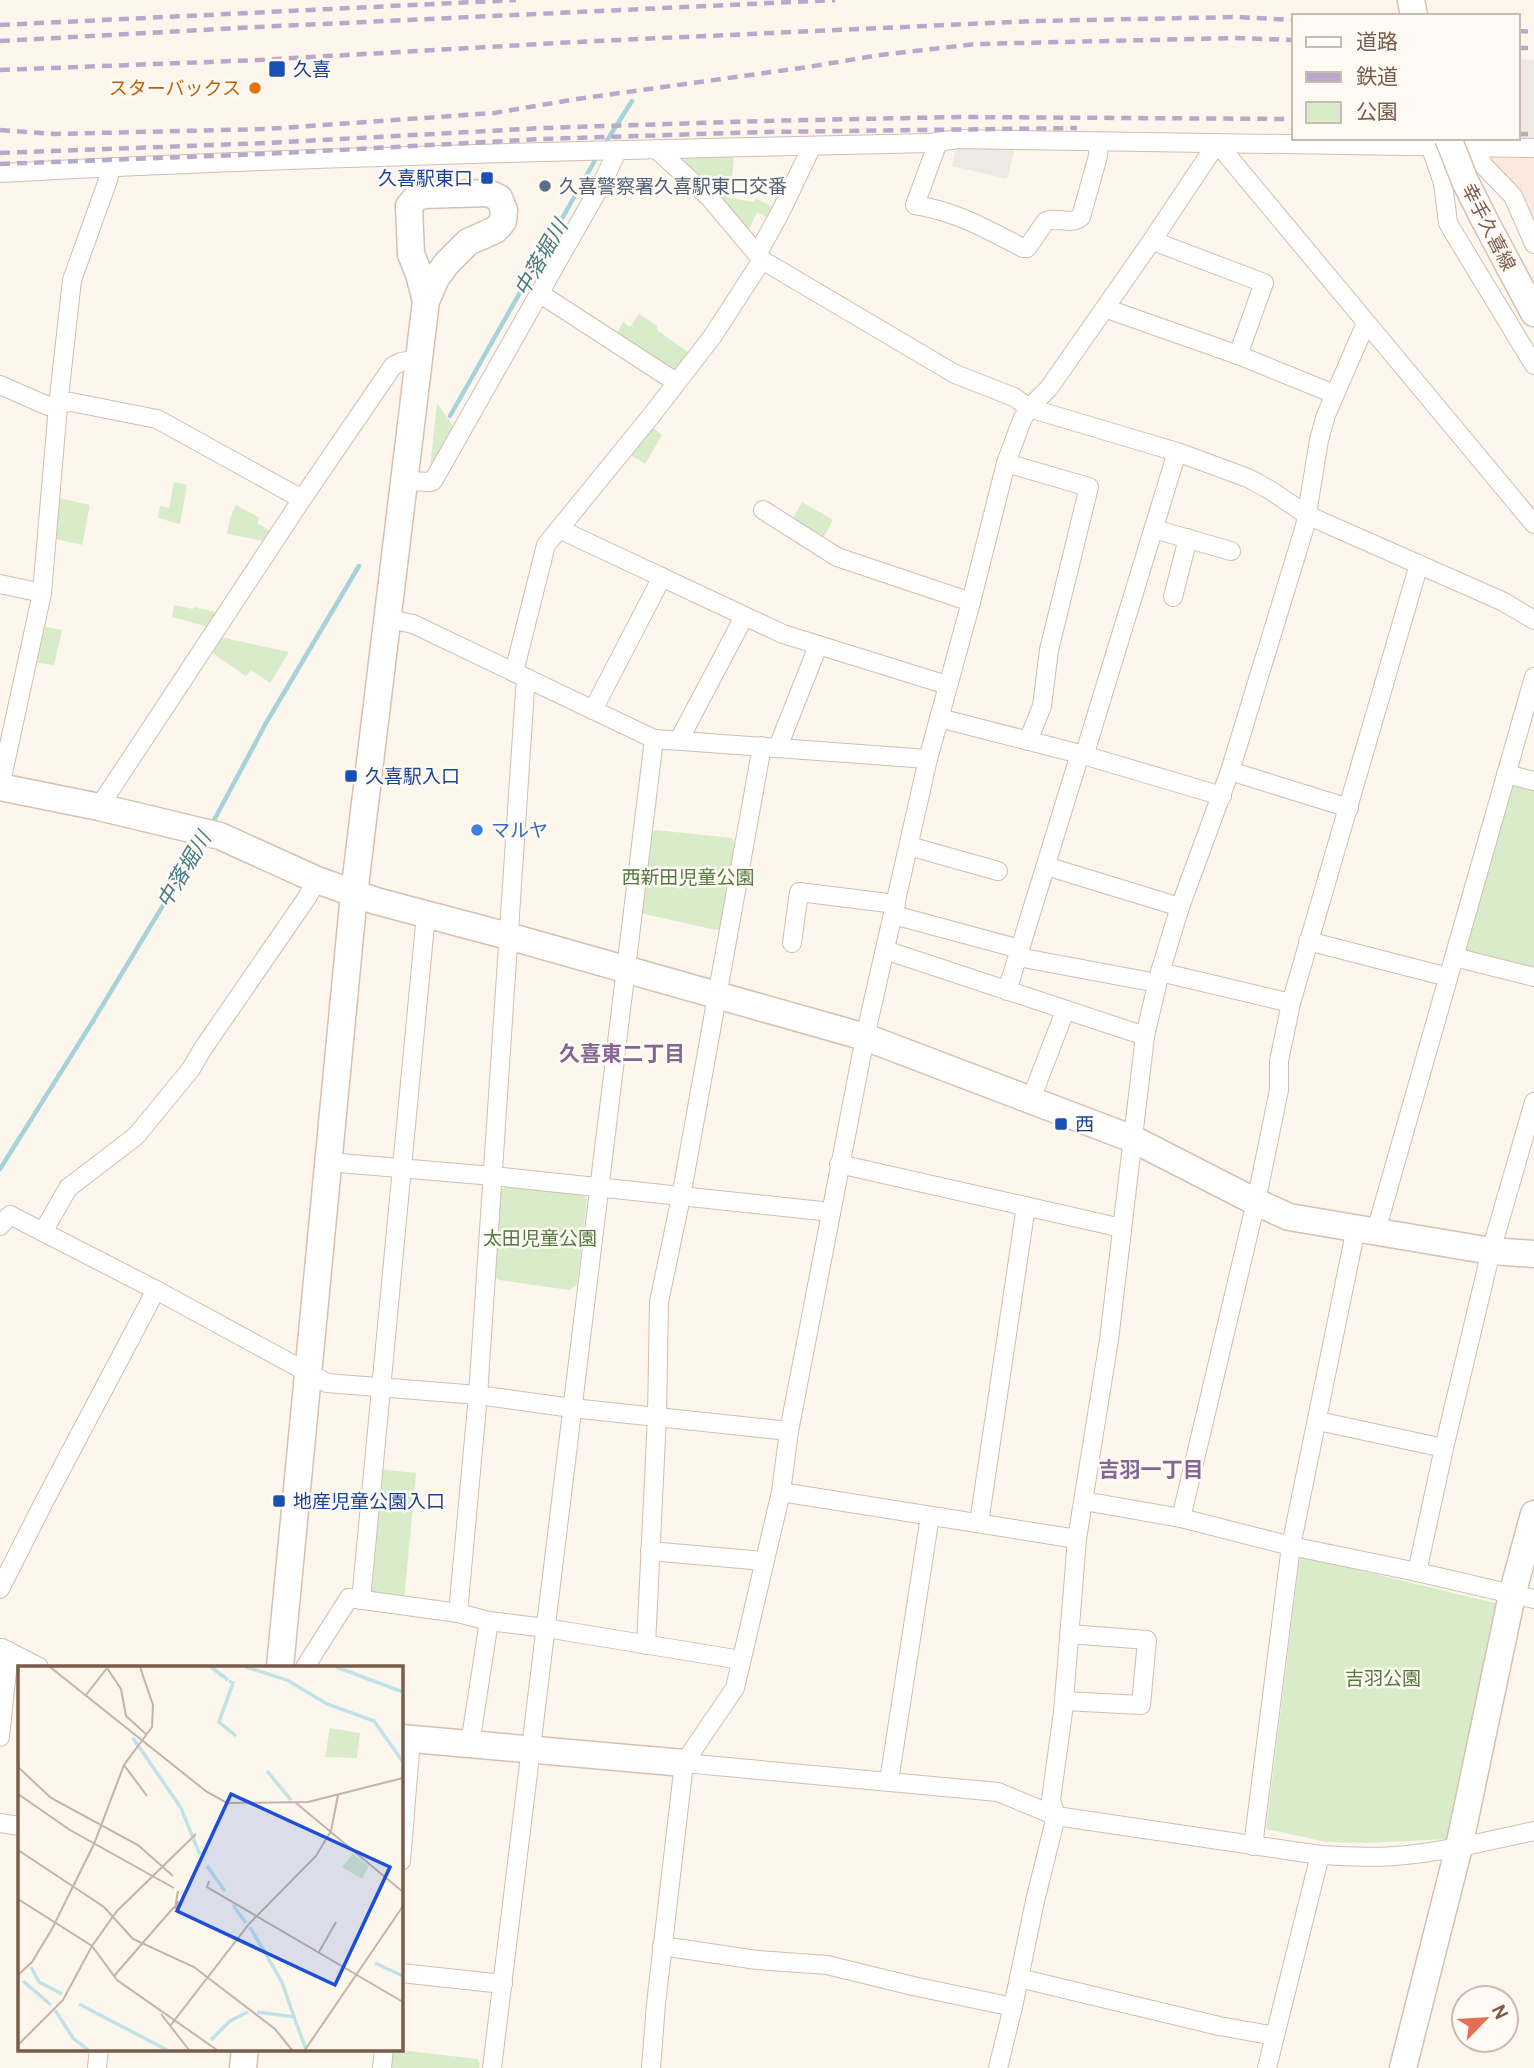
<svg xmlns="http://www.w3.org/2000/svg" width="1534" height="2068" font-family="Overpass,'Noto Sans JP',sans-serif">
	<style>
		.commercial { fill: #fde8e0 }
		.industrial { fill: #efe9e4 }
		.green { fill: #d8ecc9 }
		.lines { fill: none; stroke-linecap: round; stroke-linejoin: round }
		.stream { stroke: #a5d3da; stroke-width: 4.5 }
		.street-casing { stroke: #d1beb0; stroke-width: 20 }
		.secondary-casing { stroke: #d6c0b0; stroke-width: 29 }
		.street { stroke: #fff; stroke-width: 18 }
		.secondary { stroke: #fff; stroke-width: 26 }
		.rail { stroke: #b9a8c9; stroke-width: 4.5; stroke-dasharray: 10 7; stroke-linecap: butt }
		.secondary-bridge-casing { stroke: #d6c0b0; stroke-width: 29; stroke-linecap: butt }
		.secondary-bridge { stroke: #fff; stroke-width: 26 }
		.transit-dot { fill: #1a4fb4; stroke: #fffaf3; stroke-width: 2.5 }
		.food-dot { fill: #e8710a; stroke: #fffaf3; stroke-width: 2.5 }
		.service-dot { fill: #5c6f8a; stroke: #fffaf3; stroke-width: 2.5 }
		.shop-dot { fill: #3f7fe0; stroke: #fffaf3; stroke-width: 2.5 }
		.labels { text-anchor: middle; stroke-width: 5; stroke-linejoin: round; paint-order: stroke }
		.transit-label { font-size: 19px; fill: #164399; stroke: #fffaf3; text-anchor: start }
		.food-label { font-size: 19px; fill: #c56008; stroke: #fffaf3; text-anchor: end }
		.service-label { font-size: 19px; fill: #4e5e75; stroke: #fffaf3; text-anchor: start }
		.street-label { font-size: 19px; fill: #7a5c4d; stroke: #fffaf3 }
		.shop-label { font-size: 19px; fill: #366cbe; stroke: #fffaf3; text-anchor: start }
		.park-label { font-size: 19px; fill: #537a41; stroke: #fffaf3 }
		.water-label { font-size: 21px; font-style: italic; fill: #437c86; stroke: #fffaf3 }
		.neighbourhood-label { font-size: 21px; font-weight: bold; fill: #846695; stroke: #fffaf3 }
		.inset-river { fill: none; stroke: #bfe3e8; stroke-width: 3.5 }
		.inset-road { fill: none; stroke: #c5b3a7; stroke-width: 2 }
		.view { fill: #1d4ed8; fill-opacity: 0.15; stroke: #1d4ed8; stroke-width: 3.5 }
		.inset-edge { fill: none; stroke: #7a5c4d; stroke-width: 3.5 }
	</style>
	<rect width="100%" height="100%" fill="#fdf6ec"/>
	<!-- commercial -->
	<path class="commercial" d="M1485 154 1534 155V222H1531L1500 173Z"/>
	<!-- industrial -->
	<g class="industrial">
		<path d="M1518 59 1534 60V140L1480 138H1518Z"/>
		<path d="M956 146 1015 148 1007 179 952 166Z"/>
	</g>
	<!-- green -->
	<g class="green">
		<path d="M675 156H734L730 198 753 202 756 198 776 209 770 219 757 212 749 230H746L715 196 722 189 712 180 705 186Z"/>
		<path d="M639 314 657 326V330L692 355 675 377 614 338 623 322 630 327Z"/>
		<path d="M437 403 456 430 429 476Z"/>
		<path d="M651 426 662 435 645 464 628 453Z"/>
		<path d="M174 482 187 485 180 524 158 518 160 506 169 508Z"/>
		<path d="M55 497 90 505 82 545 52 538Z"/>
		<path d="M802 502 833 520 821 542 790 524Z"/>
		<path d="M236 505 260 518 257 523 272 532 265 541 227 534 231 515Z"/>
		<path d="M174 605 193 609 194 607 219 613 209 627 172 617Z"/>
		<path d="M40 626 62 630 54 665 32 662Z"/>
		<path d="M220 637 289 652 270 683 251 670 246 676 211 652Z"/>
		<path d="M1511 784 1534 790V969L1463 951Z"/>
		<path d="M656 830 732 838 736 845 723 927 716 930 644 914 640 910 649 833Z"/>
		<path d="M508 1186 583 1194 587 1200 577 1285 569 1290 499 1280 493 1276 501 1189Z"/>
		<path d="M379 1469 416 1473 404 1601 370 1595Z"/>
		<path d="M1300 1556 1499 1604 1448 1839 1368 1843 1326 1842 1266 1829Z"/>
		<path d="M400 2050 477 2059 480 2063 479 2068H392L393 2054Z"/>
	</g>
	<g class="lines">
		<!-- stream -->
		<g class="stream">
			<path d="M604 145 632 101"/>
			<path d="M450 416 598 155"/>
			<path d="M212 824 266 723 359 566"/>
			<path d="M0 1169 93 1021 202 841"/>
		</g>
		<defs>
			<g id="street">
				<path d="M1472 138 1483 165 1513 196 1534 244"/>
				<path d="M938 142 915 205C955 211 987 229 1023 248H1027L1046 221C1058 216 1070 226 1081 217L1098 156 1099 142"/>
				<path d="M1217 143 1534 524"/>
				<path d="M1430 145 1443 183 1448 223 1452 230 1534 365"/>
				<path d="M656 149 709 197 762 260 955 374 1014 397 1029 408 1177 452 1248 478 1270 490 1307 515 1504 602 1534 620"/>
				<path d="M0 173C310 156 620 150 930 143L959 139 1534 148"/>
				<path d="M1153 239 1161 244 1264 283 1238 355"/>
				<path d="M758 253 781 211 812 146"/>
				<path d="M539 293 676 382"/>
				<path d="M1107 306 1113 311 1238 355 1334 394"/>
				<path d="M0 385 48 406 71 402 157 419 302 499"/>
				<path d="M1006 463 1089 487 1049 650 1042 706 1028 741"/>
				<path d="M405 481 430 482 433 481 602 183 618 150"/>
				<path d="M763 510 837 557 971 602"/>
				<path d="M559 529 783 634 947 685"/>
				<path d="M1154 529 1231 551"/>
				<path d="M0 584 42 593"/>
				<path d="M1173 597 1188 538"/>
				<path d="M389 619 413 624 654 739 928 759"/>
				<path d="M514 672 546 545 651 416 712 337 762 260"/>
				<path d="M593 710 662 577"/>
				<path d="M939 718 1080 754 1222 796"/>
				<path d="M679 740 744 617"/>
				<path d="M778 747 818 646"/>
				<path d="M1084 756 1177 452"/>
				<path d="M1230 771 1349 808"/>
				<path d="M1506 774 1534 781"/>
				<path d="M0 787 42 593 58 406 72 280 108 180 111 167"/>
				<path d="M99 807 302 499 393 366 401 362 419 359"/>
				<path d="M909 846 998 871"/>
				<path d="M1046 866 1180 907"/>
				<path d="M894 915 1020 949"/>
				<path d="M1308 941 1448 977"/>
				<path d="M792 943 799 892 896 904"/>
				<path d="M885 950 1145 1036"/>
				<path d="M1018 957 1157 983"/>
				<path d="M1454 957 1534 977"/>
				<path d="M1160 972 1291 1003"/>
				<path d="M1007 991 1080 754"/>
				<path d="M1031 1099 1065 1011"/>
				<path d="M328 1162 493 1176 831 1212"/>
				<path d="M839 1164 1122 1228"/>
				<path d="M0 1226 10 1215 156 1290 327 1383 478 1395 572 1408 789 1431"/>
				<path d="M1376 1231 1534 677"/>
				<path d="M43 1232 68 1188 136 1136 191 1069 202 1050 306 899 317 880"/>
				<path d="M1318 1421 1444 1448"/>
				<path d="M781 1492 1077 1539"/>
				<path d="M1084 1501 1181 1518 1291 1546 1417 1572 1534 1599"/>
				<path d="M1181 1518 1256 1202 1279 1090V1061L1291 1003 1419 564"/>
				<path d="M979 1523 1026 1206"/>
				<path d="M650 1551 764 1561"/>
				<path d="M1417 1572 1444 1448 1491 1251 1534 1102"/>
				<path d="M0 1589 44 1502 156 1290"/>
				<path d="M361 1600 426 914"/>
				<path d="M458 1613 478 1395 525 690 527 678"/>
				<path d="M646 1645 657 1417 659 1302 681 1197 762 746"/>
				<path d="M2 1648 39 1667"/>
				<path d="M305 1667 349 1598 458 1613 489 1621 546 1628 741 1660"/>
				<path d="M1064 1701 1141 1705 1147 1640 1069 1634"/>
				<path d="M0 1737 9 1651"/>
				<path d="M470 1744 489 1621"/>
				<path d="M684 1763 998 1792 1056 1816 1320 1855C1346 1856 1371 1858 1396 1856 1443 1852 1488 1841 1534 1831"/>
				<path d="M889 1781 930 1516"/>
				<path d="M0 1823 19 1826"/>
				<path d="M1253 1846 1291 1546 1356 1228"/>
				<path d="M401 1861 411 1739"/>
				<path d="M662 1946 757 1960 827 1965 913 1986 1013 2007"/>
				<path d="M401 1973 503 1984"/>
				<path d="M1019 1978 1219 2026 1275 2036"/>
				<path d="M97 2068 99 2049"/>
				<path d="M382 2068 384 2049"/>
				<path d="M492 2068 654 739"/>
				<path d="M651 2068 656 2004 684 1763 735 1688 781 1492 789 1431 865 1037 928 759 971 602 1006 463 1022 420 1029 408 1049 388 1153 239 1217 143"/>
				<path d="M998 2068 1013 2007 1035 1901 1056 1816 1051 1800 1063 1712 1077 1539 1109 1340 1145 1036 1160 972 1180 907 1230 771 1305 526 1319 440 1326 415 1366 323"/>
				<path d="M1267 2068 1320 1855"/>
			</g>
			<g id="secondary">
				<path d="M1411 0 1414 16"/>
				<path d="M1484 219 1534 313"/>
				<path d="M0 787 99 807 220 836 317 880 376 901 508 936 865 1037 1133 1139 1256 1202 1289 1217 1491 1251 1534 1254"/>
				<path d="M280 1667 354 894 426 301 436 278 447 263 468 242 495 230 500 225 503 221 504 210 499 198 488 193 423 195 416 198 409 206 411 254 419 274 426 301"/>
				<path d="M401 1738 684 1763"/>
				<path d="M243 2068 245 2049"/>
				<path d="M1403 2068 1459 1847 1512 1595 1534 1514"/>
			</g>
		</defs>
		<!-- street casing -->
		<use href="#street" class="street-casing"/>
		<!-- secondary casing -->
		<use href="#secondary" class="secondary-casing"/>
		<!-- street -->
		<use href="#street" class="street"/>
		<!-- secondary -->
		<use href="#secondary" class="secondary"/>
		<!-- rail -->
		<g class="rail">
			<path d="M0 25 516 0"/>
			<path d="M1518 31 1534 32"/>
			<path d="M0 41 257 27 835 0"/>
			<path d="M1518 48H1534"/>
			<path d="M0 70 259 60 575 42 1034 21 1238 17 1294 20"/>
			<path d="M0 130 54 134 266 129 494 113 577 99 808 67 880 55 976 44 1235 38 1294 40"/>
			<path d="M1518 134H1534"/>
			<path d="M0 153 267 143 543 128 762 121 958 117 1294 119"/>
			<path d="M0 164 264 154 542 139 763 132 1077 128"/>
		</g>
		<defs>
			<path id="secondary-bridge" d="M1448 138 1465 181 1484 219"/>
		</defs>
		<!-- secondary-bridge casing -->
		<use href="#secondary-bridge" class="secondary-bridge-casing"/>
		<!-- secondary-bridge -->
		<use href="#secondary-bridge" class="secondary-bridge"/>
	</g>
	<!-- markers -->
	<g class="transit-dot">
		<rect x="268" y="60" width="18" height="18" rx="3.5"/>
		<rect x="480" y="171" width="14" height="14" rx="3.5"/>
		<rect x="344" y="769" width="14" height="14" rx="3.5"/>
		<rect x="1054" y="1117" width="14" height="14" rx="3.5"/>
		<rect x="272" y="1494" width="14" height="14" rx="3.5"/>
	</g>
	<circle class="food-dot" cx="255" cy="88" r="7"/>
	<circle class="service-dot" cx="545" cy="186" r="7"/>
	<circle class="shop-dot" cx="477" cy="830" r="7"/>
	<g class="labels">
		<!-- transit labels -->
		<g class="transit-label">
			<text x="293" y="76">久喜</text>
			<text x="473" y="185" text-anchor="end">久喜駅東口</text>
			<text x="365" y="783">久喜駅入口</text>
			<text x="1075" y="1131">西</text>
			<text x="293" y="1508">地産児童公園入口</text>
		</g>
		<!-- food labels -->
		<g class="food-label">
			<text x="241" y="95">スターバックス</text>
		</g>
		<!-- service labels -->
		<g class="service-label">
			<text x="559" y="193">久喜警察署久喜駅東口交番</text>
		</g>
		<!-- street labels -->
		<g class="street-label">
			<text transform="translate(1489 227) rotate(63)" y="7">幸手久喜線</text>
		</g>
		<!-- shop labels -->
		<g class="shop-label">
			<text x="491" y="837">マルヤ</text>
		</g>
		<!-- park labels -->
		<g class="park-label">
			<text x="688" y="884">西新田児童公園</text>
			<text x="540" y="1245">太田児童公園</text>
			<text x="1383" y="1685">吉羽公園</text>
		</g>
		<!-- water labels -->
		<g class="water-label">
			<text transform="translate(541 258) rotate(-60)" y="7">中落堀川</text>
			<text transform="translate(184 870) rotate(-59)" y="7">中落堀川</text>
		</g>
		<!-- neighbourhood labels -->
		<g class="neighbourhood-label">
			<text x="622" y="1061">久喜東二丁目</text>
			<text x="1151" y="1477">吉羽一丁目</text>
		</g>
	</g>
	<!-- overview -->
	<g transform="translate(18 1666)">
		<rect width="385" height="385" fill="#fdf6ec"/>
		<path d="M312 62 342 67 339 92 307 91ZM335 188 351 200 344 213 324 201Z" fill="#d8ecc9"/>
		<path class="inset-river" d="M193 1 210 14M228 1 269 14 309 38 356 55 385 96M318 1 385 26M211 15 215 17 201 56 218 70M115 72 163 142 182 189M249 105 273 134M189 200 207 225M215 239 228 257M232 261 264 316 276 351 239 346M357 297 385 310M13 301 21 316 44 328M5 315 33 339M61 338 149 384M37 344 55 372 70 384M276 351 288 383M193 374 212 355 230 346"/>
		<path class="inset-road" d="M32 1 189 126 209 137 290 136 385 112M89 2 103 23 108 50 129 69M68 29 89 2M106 99 129 130M0 101 33 132 120 179 155 210M0 128 52 164 156 222M278 137 385 226M0 184 86 241 115 273 176 301 257 363 274 384M191 215 189 221 385 336M0 233 74 280 99 314 199 384M160 235 159 242H157L160 225M74 280 99 245 178 168M301 286 318 256M0 309 14 296 34 263 76 178 106 99 134 61 135 39 122 1M96 310 156 241M143 348 171 384M152 360 231 258 298 190 313 165 320 129M0 379 45 334 74 280M287 384 385 240"/>
		<path class="view" d="M213 128 372 201 317 319 159 245Z"/>
		<rect width="385" height="385" class="inset-edge"/>
	</g>
	<!-- legend -->
	<rect x="1292" y="14" width="228" height="126" fill="#fffaf3" stroke="#cabbb1" stroke-width="2"/>
	<rect x="1306" y="37" width="35" height="10" fill="#ffffff" stroke="#cabbb1" stroke-width="2"/>
	<text x="1356" y="49" font-size="21" fill="#7a5c4d">道路</text>
	<rect x="1306" y="72" width="35" height="10" fill="#b9a8c9" stroke="#cabbb1" stroke-width="2"/>
	<text x="1356" y="84" font-size="21" fill="#7a5c4d">鉄道</text>
	<rect x="1306" y="102" width="35" height="21" fill="#d8ecc9" stroke="#cabbb1" stroke-width="2"/>
	<text x="1356" y="119" font-size="21" fill="#7a5c4d">公園</text>
	<!-- north arrow -->
	<g transform="translate(1485 2019) rotate(65)"><circle r="33" fill="#fffaf3" stroke="#cabbb1" stroke-width="2"/>
	<path d="M0-5L12 26L0 18L-12 26Z" fill="#e76f51"/>
	<text y="-10" font-size="19" font-weight="bold" text-anchor="middle" fill="#7a5c4d">N</text>
	</g>
</svg>
